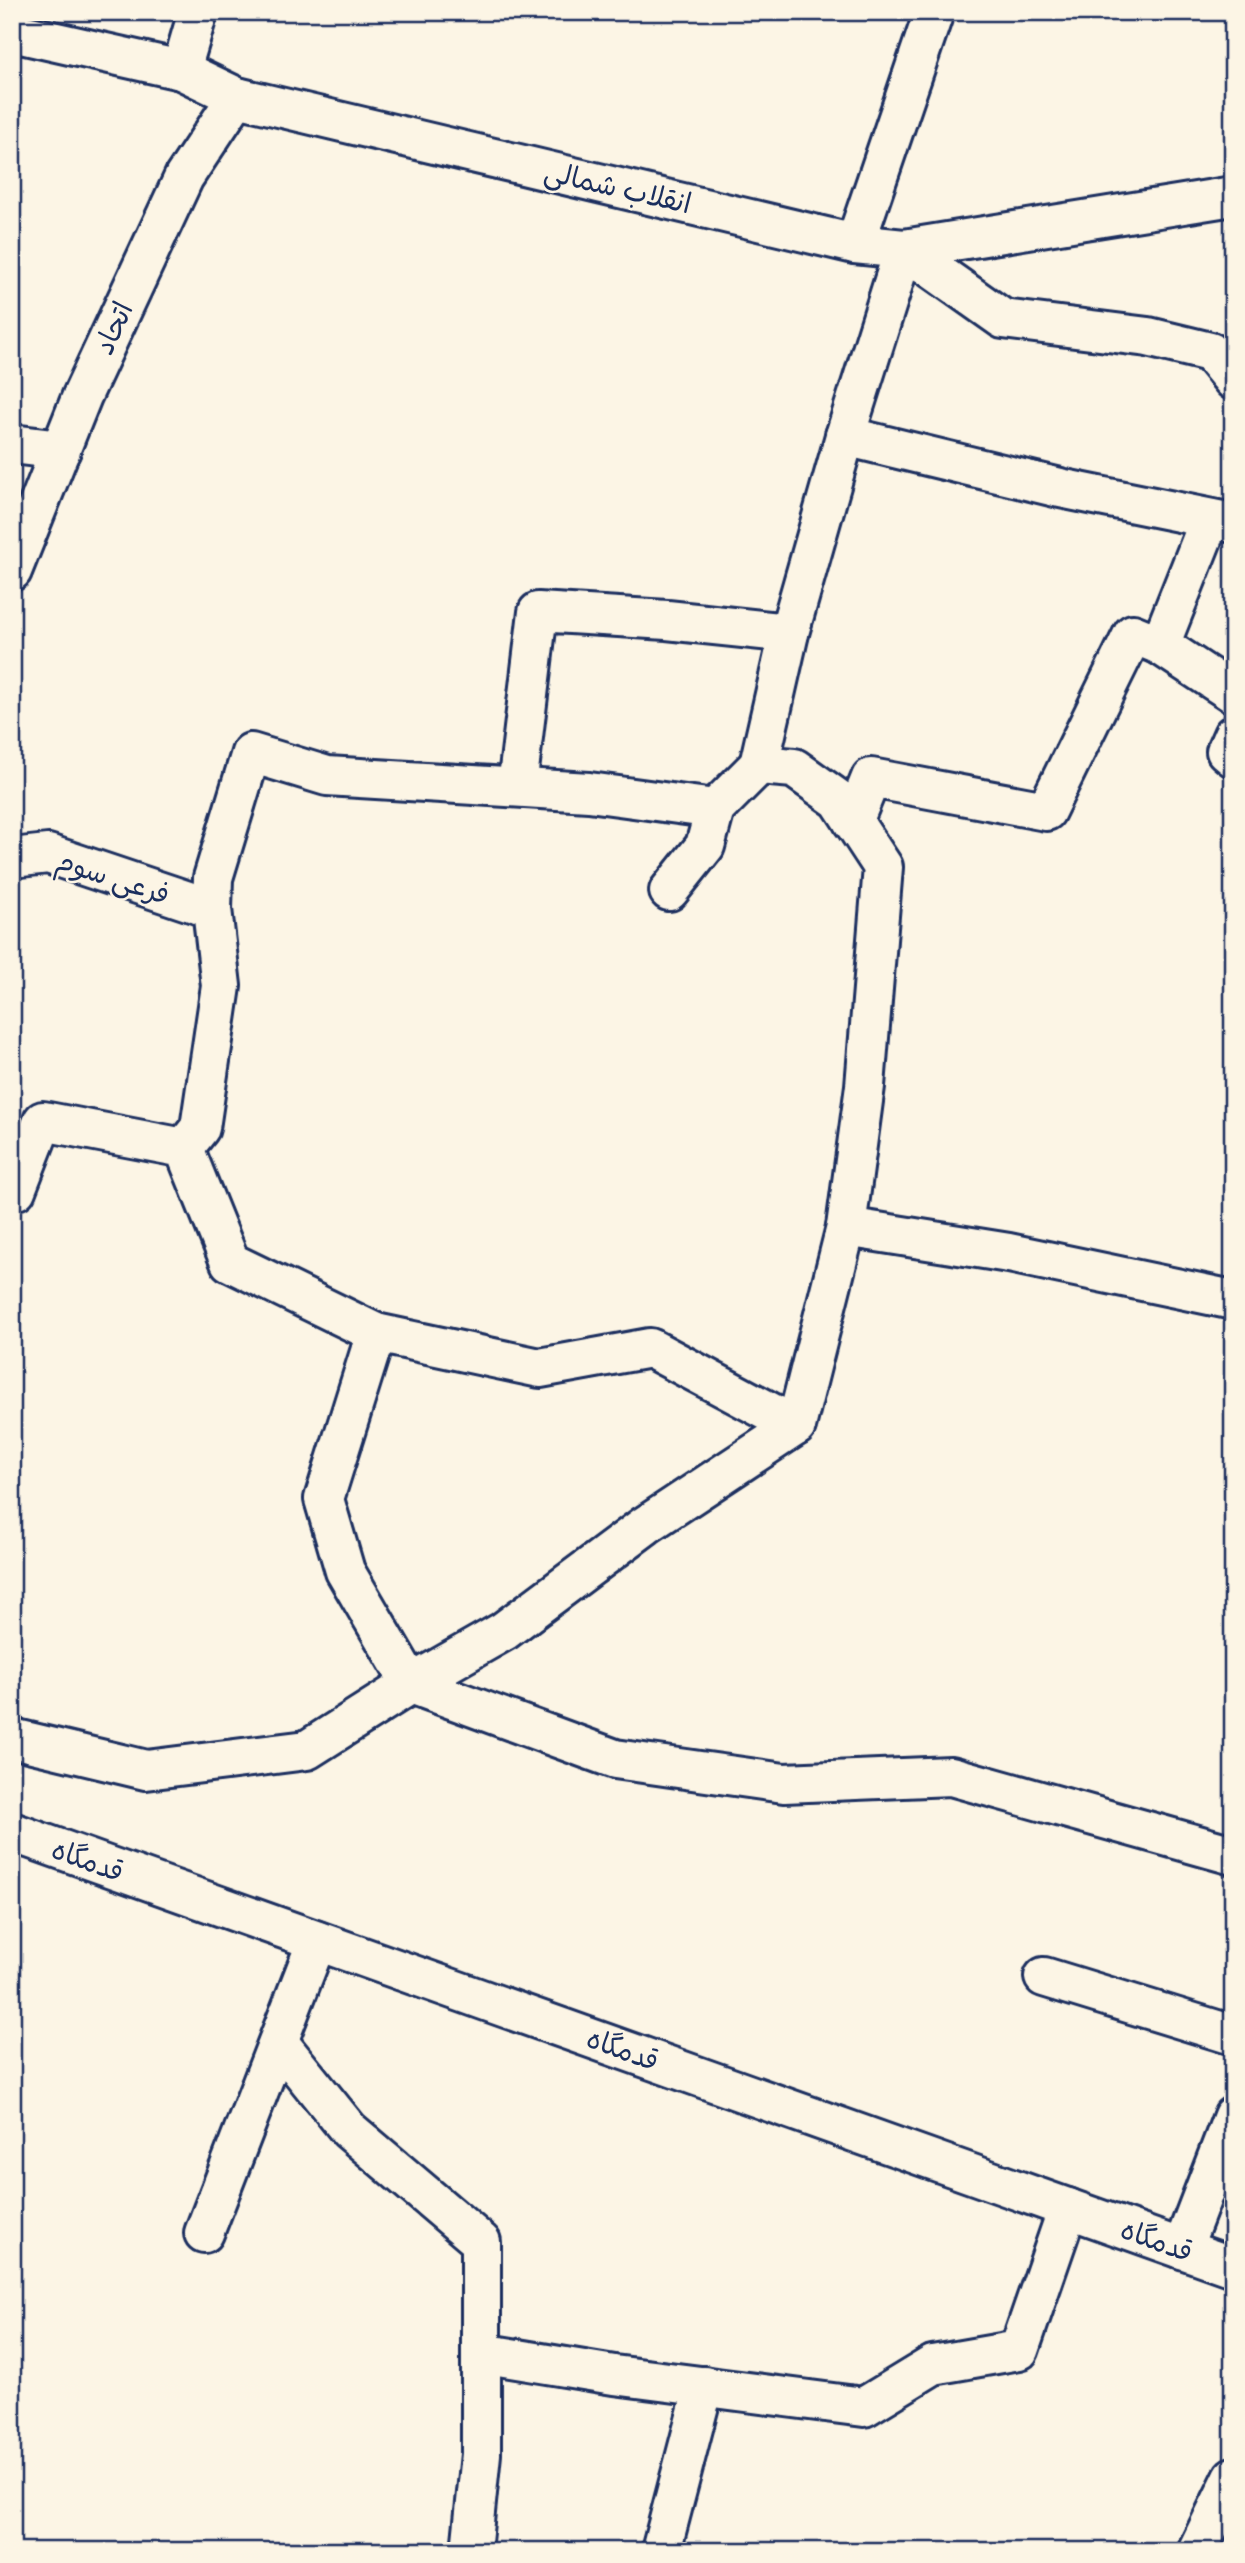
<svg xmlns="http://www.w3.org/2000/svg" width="1245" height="2563" font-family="Caveat,'Playpen Sans Arabic',sans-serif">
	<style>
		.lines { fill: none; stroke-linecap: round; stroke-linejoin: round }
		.street-casing { stroke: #1b2f5e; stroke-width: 44 }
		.secondary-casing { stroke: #1b2f5e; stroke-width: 44 }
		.street { stroke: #fcf5e5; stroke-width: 38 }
		.secondary { stroke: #fcf5e5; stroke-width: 38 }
		.labels { text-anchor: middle; stroke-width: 5; stroke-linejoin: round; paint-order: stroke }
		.street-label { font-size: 28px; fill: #1b2f5e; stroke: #fcf5e5 }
	</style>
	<rect width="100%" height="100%" fill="#fcf5e5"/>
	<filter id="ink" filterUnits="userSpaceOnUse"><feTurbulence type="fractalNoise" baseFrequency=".0143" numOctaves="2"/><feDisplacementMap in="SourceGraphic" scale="14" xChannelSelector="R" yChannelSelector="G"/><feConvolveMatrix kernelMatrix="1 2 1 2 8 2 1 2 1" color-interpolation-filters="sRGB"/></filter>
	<g filter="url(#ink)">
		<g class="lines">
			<defs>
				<g id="street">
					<path d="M181 70 198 12"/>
					<path d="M855 244 934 12"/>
					<path d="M845 436 1060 488 1233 523"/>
					<path d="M12 444 61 450"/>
					<path d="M12 571 82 396 184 177 237 97"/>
					<path d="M1160 645 1233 693"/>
					<path d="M1233 735 1226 751 1233 757"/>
					<path d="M517 787 538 612 667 620 789 633"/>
					<path d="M853 822 871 778 1046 811 1133 634 1160 645 1210 519"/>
					<path d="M12 858 48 854 212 909"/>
					<path d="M669 891 705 846 715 809"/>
					<path d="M184 1148 200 1128 221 986 212 909 213 878 251 753 327 776 589 792 715 809 759 765"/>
					<path d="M12 1190H16L43 1121 184 1148 230 1262 376 1333"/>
					<path d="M846 1227 1009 1253 1233 1300"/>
					<path d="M796 1426 650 1348 540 1368 376 1333 324 1499 345 1571 411 1684 615 1759 784 1783 951 1776 1233 1855"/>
					<path d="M12 1738 146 1770 307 1750 411 1684 504 1631 646 1525 796 1426 846 1227 865 1086 883 867 839 800 794 768 759 765 789 633 845 436 904 249 1003 319 1148 337 1210 352 1233 380"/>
					<path d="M1044 1977 1233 2035"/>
					<path d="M279 2043 349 2130 481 2242V2454L471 2551"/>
					<path d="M204 2233 317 1941"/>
					<path d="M1182 2249 1233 2116"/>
					<path d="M481 2353 614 2375 864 2407 933 2365 1019 2350 1068 2208"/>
					<path d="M661 2551 704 2386"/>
					<path d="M1197 2551 1233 2477"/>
				</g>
				<g id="secondary">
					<path d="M12 32 181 70 237 97 855 244 904 249 1233 196"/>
					<path d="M12 1832 1233 2267"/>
				</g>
			</defs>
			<!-- street casing -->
			<use href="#street" class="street-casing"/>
			<!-- secondary casing -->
			<use href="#secondary" class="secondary-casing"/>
			<!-- street -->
			<use href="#street" class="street"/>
			<!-- secondary -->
			<use href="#secondary" class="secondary"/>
		</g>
	</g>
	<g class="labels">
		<!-- street labels -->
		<g class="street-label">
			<text transform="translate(618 187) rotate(13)" y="10">انقلاب شمالی</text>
			<text transform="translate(113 328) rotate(-65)" y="10">اتحاد</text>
			<text transform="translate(113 877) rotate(18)" y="10">فرعی سوم</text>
			<text transform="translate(88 1860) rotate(20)" y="10">قدمگاه</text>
			<text transform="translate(623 2049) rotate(20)" y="10">قدمگاه</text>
			<text transform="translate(1157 2240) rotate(20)" y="10">قدمگاه</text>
		</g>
	</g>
	<!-- margin -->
	<rect width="1245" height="2563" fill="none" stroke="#fcf5e5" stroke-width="42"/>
	<rect x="21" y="21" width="1203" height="2521" fill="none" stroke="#1b2f5e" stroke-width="2.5" filter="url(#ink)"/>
</svg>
